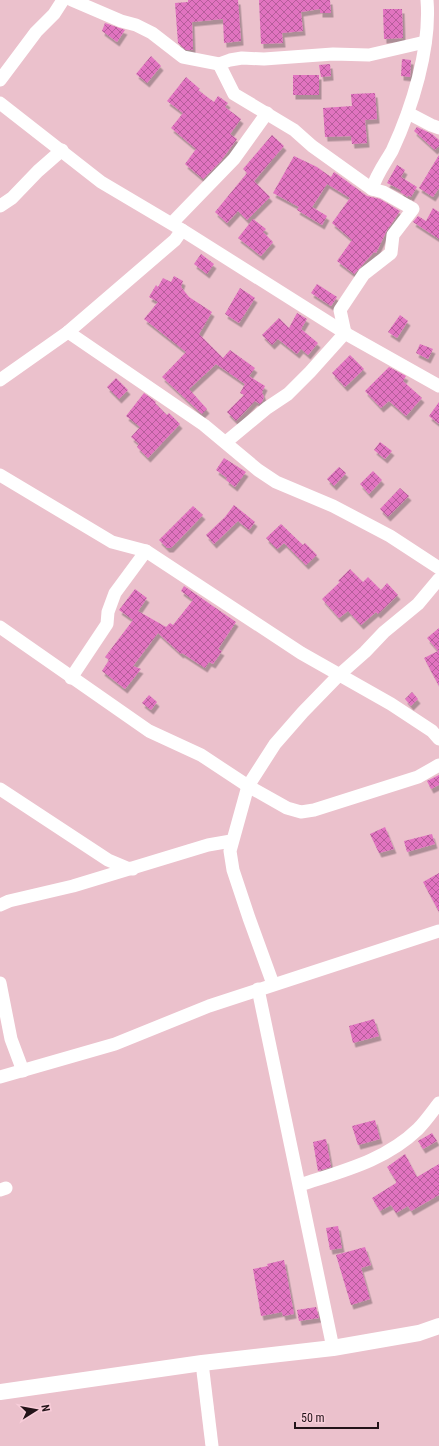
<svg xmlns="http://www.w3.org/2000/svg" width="439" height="1446" font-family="'Roboto Condensed',sans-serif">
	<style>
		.building { fill: url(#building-cross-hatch); filter: url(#shadow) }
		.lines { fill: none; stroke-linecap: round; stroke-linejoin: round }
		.minor { stroke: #fff; stroke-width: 13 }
		.tertiary { stroke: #fff; stroke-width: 16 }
	</style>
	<defs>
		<pattern id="building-cross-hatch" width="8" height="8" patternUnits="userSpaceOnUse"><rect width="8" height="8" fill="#e173c0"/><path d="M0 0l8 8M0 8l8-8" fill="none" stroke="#b65d9b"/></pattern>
		<filter id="shadow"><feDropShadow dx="2.5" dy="4.5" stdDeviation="0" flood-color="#0004"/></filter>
	</defs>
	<rect width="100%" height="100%" fill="#ebc1cc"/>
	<!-- building -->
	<g class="building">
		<path d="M188 0H238L241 41 224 43 223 19 192 22 193 50H186L178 43 175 3 188 2Z"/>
		<path d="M259 0H330L331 13H320V9L301 12 303 31 282 33 283 43 261 44Z"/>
		<path d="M383 9H402L403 38 384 39Z"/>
		<path d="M105 23 125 30 117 42 102 31Z"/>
		<path d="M151 56 161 66 147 83 136 74Z"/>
		<path d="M402 59 411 60 410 77 401 76Z"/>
		<path d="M330 64 331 76 321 77 319 65Z"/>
		<rect x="293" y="75" width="26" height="20"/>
		<path d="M186 77 200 89 198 90 214 102 218 96 228 103 225 107 241 119 230 134 237 139 220 162 203 179 185 164 196 149 171 128 183 113 167 101Z"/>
		<path d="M375 93 377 119 365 120 367 143 352 144 351 136 325 137 323 108 352 106 351 94Z"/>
		<path d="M417 127 432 134 439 140V146L435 150 414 131Z"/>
		<path d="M272 135 284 146 254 181 270 197 247 220 238 211 227 223 215 212 247 173 243 169Z"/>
		<path d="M439 155V188L433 197 419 188Z"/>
		<path d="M294 156 317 167 331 177 334 172 367 196 380 199 400 211 387 230 376 253 374 252 354 274 337 261 352 240 332 223 350 198 327 184 312 207 327 216 322 225 297 210 299 207 273 193Z"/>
		<path d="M397 165 405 170 401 177 417 187 411 197 408 195V197L400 192 401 190 387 183Z"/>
		<path d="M433 208 439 212V239L413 222 418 216 426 221Z"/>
		<path d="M253 219 266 229 263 232 273 242 261 256 238 238Z"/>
		<path d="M201 254 214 264 207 274 194 264Z"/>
		<path d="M174 276 183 281 181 287 189 297 212 312 199 334 223 358 230 350 255 368 249 376 265 386 262 392 264 397 262 402 260 404 255 401 236 421 227 412 244 395 240 393 245 384 216 364 189 389 207 409 202 414 162 377 186 352 144 319 158 302 149 297 156 285 158 287 163 278 171 282Z"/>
		<path d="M317 284 337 297 331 306 311 293Z"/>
		<path d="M240 288 255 298 239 323 225 314Z"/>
		<path d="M297 313 307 319 301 329 318 343 308 355 301 349 297 354 278 339 272 345 262 335 279 318 289 328Z"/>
		<path d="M400 315 408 321 397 338 388 332Z"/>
		<path d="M420 344 433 349 428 359 416 353Z"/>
		<path d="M350 355 364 369 345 387 332 373Z"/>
		<path d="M389 367 406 376 403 381 422 398 406 416 389 401 381 408 365 391Z"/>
		<path d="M116 378 128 390 119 399 107 387Z"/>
		<path d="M144 393 156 402 155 403 167 415 169 413 180 424 148 458 137 447 139 444 131 437 140 427 126 416Z"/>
		<path d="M439 402V424L429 416Z"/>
		<path d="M380 442 392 451 385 459 374 450Z"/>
		<path d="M224 458 246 472 235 487 226 480 227 478 216 470Z"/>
		<path d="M339 467 346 473 334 486 327 479Z"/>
		<path d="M373 471 382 480 369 494 360 484Z"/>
		<path d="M400 488 409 496 388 517 380 509Z"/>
		<path d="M234 505 255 522 249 530 238 521 214 544 206 535 225 517Z"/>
		<path d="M193 506 203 515 171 548H167L159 540Z"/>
		<path d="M281 524 303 545 305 543 317 555 306 565 284 543 277 549 266 538Z"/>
		<path d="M350 569 363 582 368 577 381 590 387 583 398 595 378 614 376 612 361 625 348 611 339 618 322 599 340 582 338 581Z"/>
		<path d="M184 586 236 622 218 649 222 651 213 664 209 662 205 668 182 653 181 654 158 633 133 666 141 669 125 689 102 671 109 660 105 657 133 620 119 610 135 589 147 598 138 611 166 627 170 623 173 625 193 600 181 591Z"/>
		<path d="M439 628V686L424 658 438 651 427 638Z"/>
		<path d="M412 692 418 699 411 706 405 699Z"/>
		<path d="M149 695 157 702 151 710 142 703Z"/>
		<path d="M439 775V785L431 789 427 781Z"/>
		<path d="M385 827 394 849 379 853 370 834Z"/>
		<path d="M432 834 435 844 407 852 404 841Z"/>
		<path d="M439 873V912L423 882Z"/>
		<path d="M374 1019 379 1036 353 1043 349 1026Z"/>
		<path d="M375 1120 380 1139 358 1145 352 1126Z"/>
		<path d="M432 1133 437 1141 423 1149 418 1141Z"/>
		<path d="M326 1139 331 1167 318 1171 313 1142Z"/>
		<path d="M405 1154 417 1177 439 1164V1195L411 1211 408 1206 396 1213 391 1205 380 1211 372 1198 396 1183V1181L387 1167Z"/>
		<path d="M338 1226 342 1248 330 1250 326 1228Z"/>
		<path d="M365 1247 371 1265 361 1268 370 1299 351 1305 336 1255Z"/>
		<path d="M284 1260 294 1314 283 1316 282 1312 261 1316 253 1269 268 1266 267 1264Z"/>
		<path d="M316 1307 319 1318 299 1321 297 1310Z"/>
	</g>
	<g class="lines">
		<!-- minor -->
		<g class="minor">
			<path d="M72 0 121 21 136 25 152 33 183 57 219 64"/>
			<path d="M0 80 36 32 54 14 63 0"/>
			<path d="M0 103 101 182 182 230 350 336 439 386"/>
			<path d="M408 113 431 125 439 128"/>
			<path d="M372 189 312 146 294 130 234 94 219 64 230 60 242 58 264 59 333 54 369 55 425 42"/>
			<path d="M0 206 12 198 38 171 62 150"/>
			<path d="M172 223 234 159 267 113"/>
			<path d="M68 332 204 425 258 470 276 482 333 506 390 536 439 568"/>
			<path d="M345 333 340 310 364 274 391 253 393 235 413 209 383 192 372 189C376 175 385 163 392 151 412 108 431 48 427 0"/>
			<path d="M0 380 68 332 175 240 182 230"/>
			<path d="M226 442 267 408 288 394 310 372 345 333"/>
			<path d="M0 475 112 542 146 551 301 653 391 704 432 731 439 739"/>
			<path d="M0 627 149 731 201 755 248 786 287 808 301 812 314 810 418 777 439 765"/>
			<path d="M71 678 107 624 108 612 115 593 146 551"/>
			<path d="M0 789 108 860 127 868 133 869"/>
			<path d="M0 905 9 901 73 886 208 845 231 841"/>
			<path d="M0 983 11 1039 23 1071"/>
			<path d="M273 984 249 918 233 870 230 851 248 786 275 744 303 712 339 675 365 652 384 632 418 604 439 579"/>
			<path d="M258 989 333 1348"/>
			<path d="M0 1077 115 1044 209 1006 439 931"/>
			<path d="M300 1185C342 1171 385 1161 418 1129 426 1121 432 1112 439 1103"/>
			<path d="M0 1190 6 1188"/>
			<path d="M202 1363 212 1446"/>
		</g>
		<!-- tertiary -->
		<path class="tertiary" d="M0 1392 202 1363 333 1348 419 1333 439 1326"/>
	</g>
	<!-- north arrow -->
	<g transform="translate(36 1410) rotate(79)" stroke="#f8cdd9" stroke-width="3" paint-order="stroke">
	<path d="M0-3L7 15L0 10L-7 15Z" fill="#221318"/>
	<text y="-6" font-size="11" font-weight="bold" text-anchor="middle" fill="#221318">N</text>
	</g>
	<!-- scale -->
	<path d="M295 1422v6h83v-6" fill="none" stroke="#221318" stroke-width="2"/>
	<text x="301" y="1422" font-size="12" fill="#221318" stroke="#f8cdd9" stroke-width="3" paint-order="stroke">50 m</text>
</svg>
